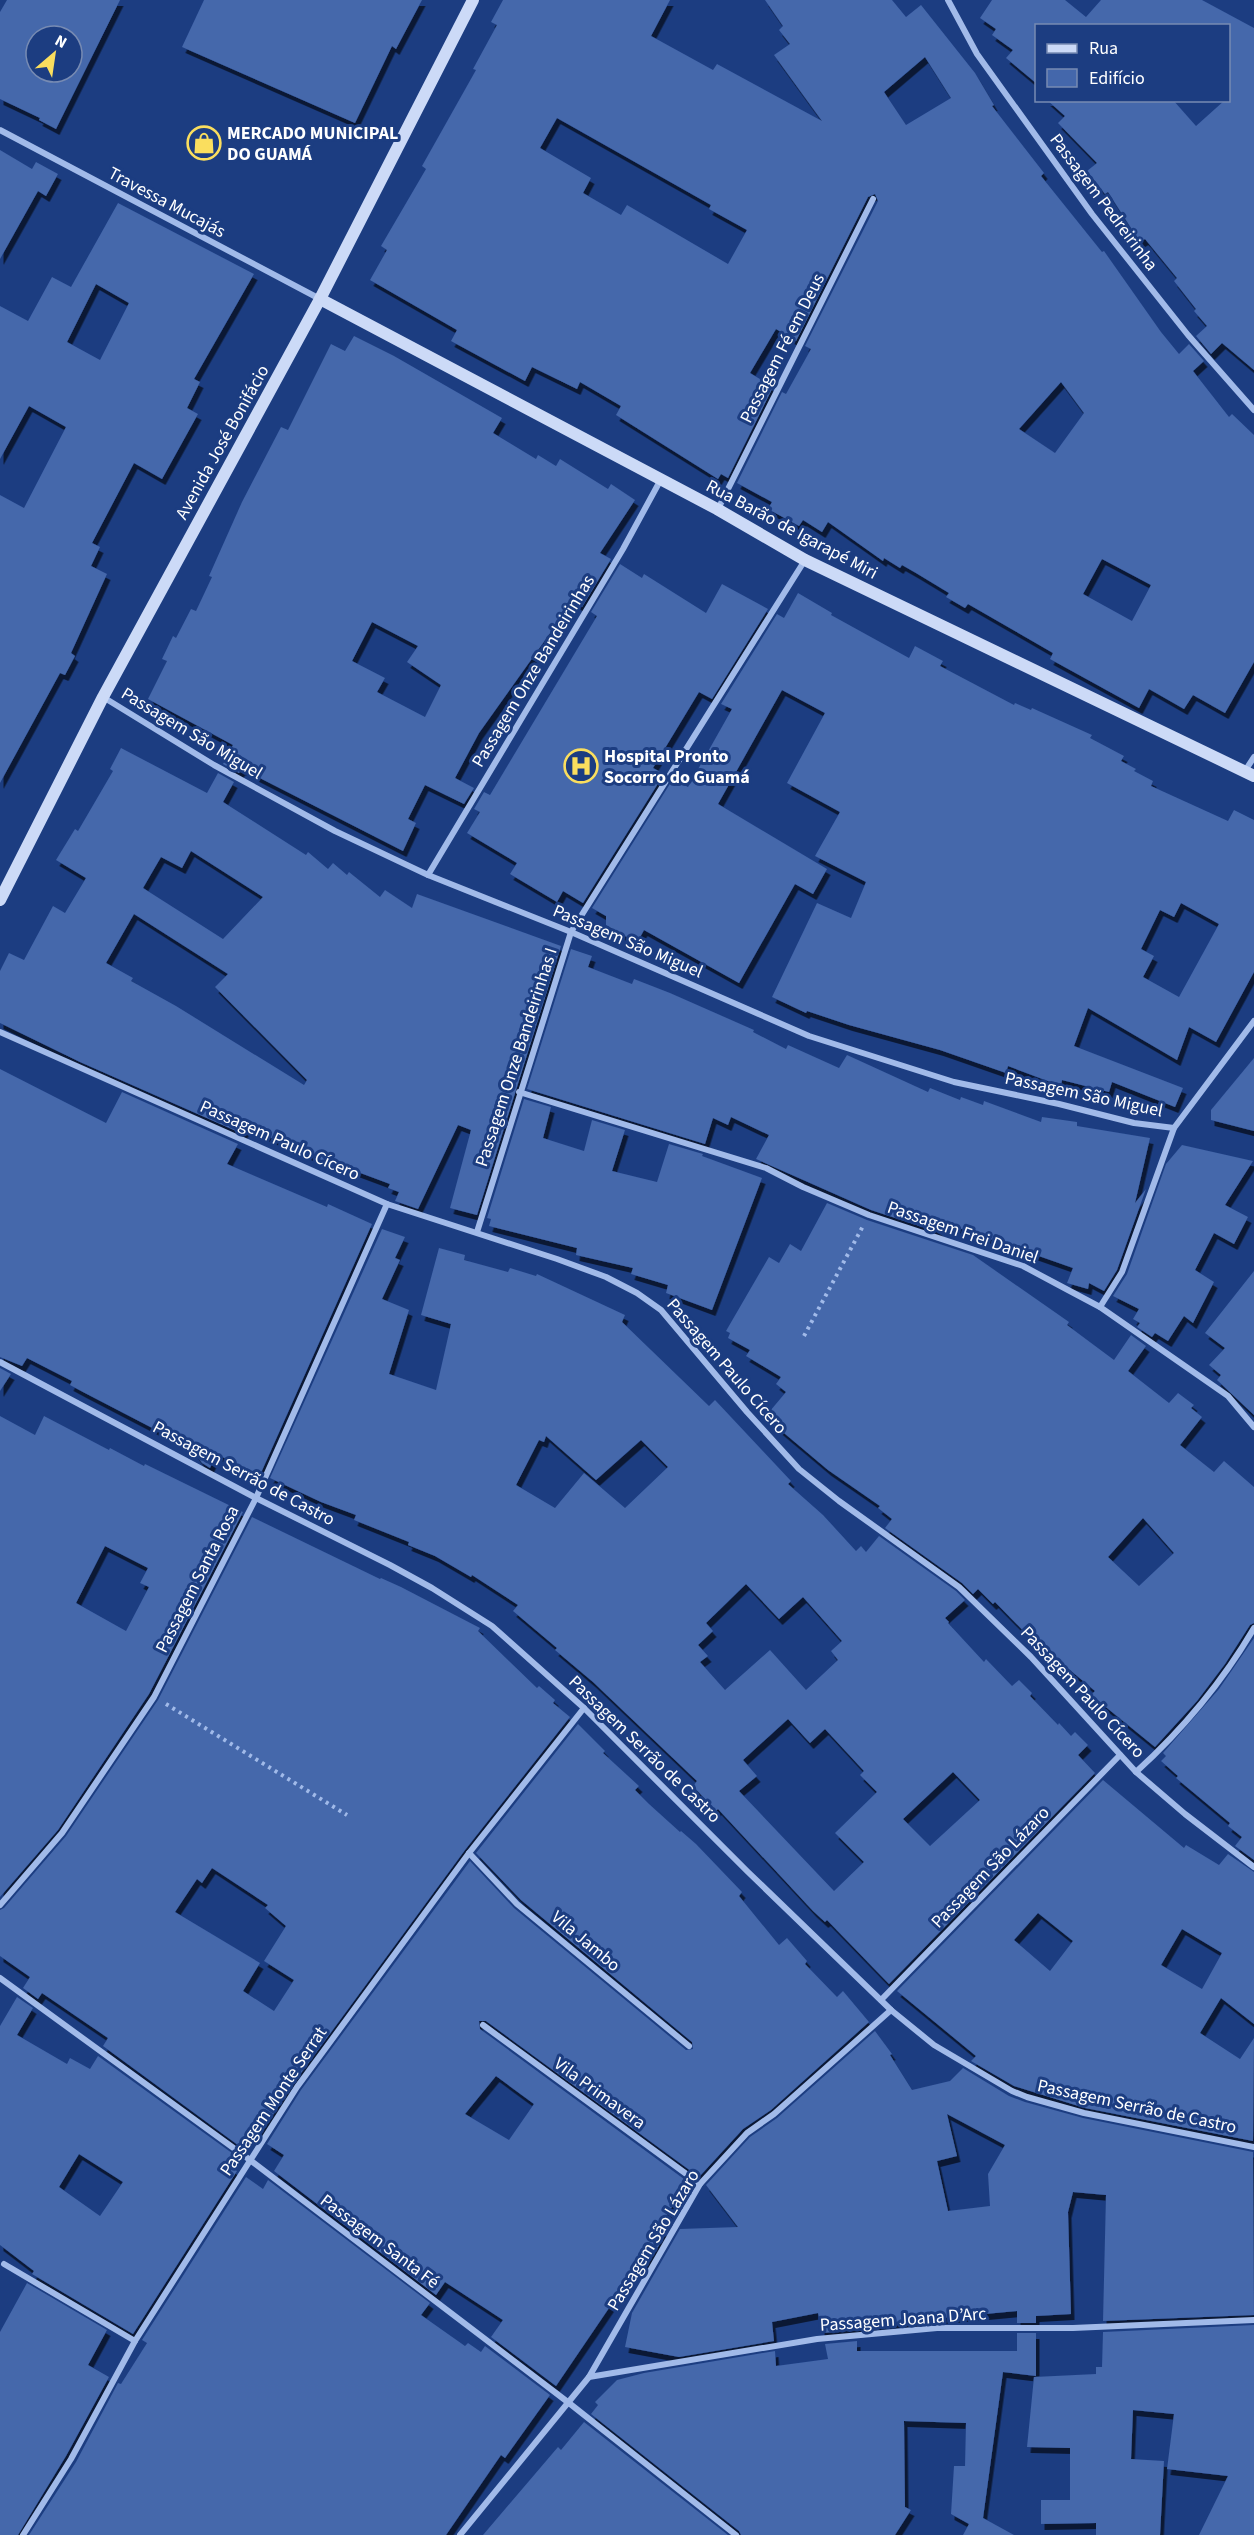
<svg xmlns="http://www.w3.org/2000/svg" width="1254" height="2535" font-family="'Source Sans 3',sans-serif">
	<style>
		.building { fill: #4467ab; fill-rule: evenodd; filter: url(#shadow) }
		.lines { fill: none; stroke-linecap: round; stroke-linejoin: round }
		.path { stroke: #a1bae9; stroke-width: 4; stroke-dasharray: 3 4.5; stroke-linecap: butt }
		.street { stroke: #a1bae9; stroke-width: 6 }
		.secondary { stroke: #ccdaf7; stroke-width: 12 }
		.labels { text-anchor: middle; stroke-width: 6; stroke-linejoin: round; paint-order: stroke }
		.poi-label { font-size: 18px; font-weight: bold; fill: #fff; stroke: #1c3d81; text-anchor: start }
		.street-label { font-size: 18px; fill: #fff; stroke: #1c3d81 }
	</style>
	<defs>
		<filter id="shadow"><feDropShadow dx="3.5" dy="6" stdDeviation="0" flood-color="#0009"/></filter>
	</defs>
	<rect width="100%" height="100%" fill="#1c3d81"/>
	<!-- building -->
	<g class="building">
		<path d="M7 0H120L56 129 39 120 40 118 0 99V12ZM36 36H72V72H36Z"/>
		<path d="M204 0H422L396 49 392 46 355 123 182 47Z"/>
		<path d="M503 0H670L651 36 713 70 717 64 822 121 774 55 790 44 779 30 783 26 765 0H892L906 17 921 5 975 73 994 105 992 106 1044 173 1041 176 1102 252 1104 251 1161 332 1179 354 1189 344 1204 361 1193 371 1229 417 1232 414 1254 435V662L1225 713 1193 695 1184 709 1149 689 1139 708 1050 659 1053 653 968 604 965 608 946 597 949 593 916 573 902 565 900 568 884 558 883 561 828 522 822 532 803 520 799 526 768 509 772 502 737 483 782 392 786 394 811 349 805 346 878 201 875 194 868 197 796 341 776 329 750 373 773 387 728 478 721 474 718 479 616 415 621 406 580 382 577 389 532 367 525 381 451 341 457 330 370 280 387 250 381 246 426 169 422 166 476 70 473 69 497 25 491 22ZM925 57 951 98 906 125 884 92ZM557 118 711 205 709 209 747 230 728 264 627 205 621 215 583 193 591 178 540 148ZM1061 382 1084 413 1055 453 1019 429ZM1102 559 1151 585 1132 621 1083 594Z"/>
		<path d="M992 0H1065L1086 17 1101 0H1202L1254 28V370L1222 343 1211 354 1196 336 1207 326 1194 311 1196 309 1174 281 1177 278 1145 239 1140 242 1108 192 1105 194 1087 171 1097 163 1058 123 1065 116 1047 100H1173L1196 126 1225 100H1228V26H1036V83L1006 58 1013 50 992 35 996 29 980 18Z"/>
		<path d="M0 150 32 169 36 162 58 174 46 196 38 191 0 259Z"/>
		<path d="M118 203 254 274 194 379 200 382 187 408 198 414 162 479 134 463 92 543 100 547 91 566 107 574 71 653 75 656 65 675 60 673 0 783V495L24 508 66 427 29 406 0 459V306L28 321 52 277 71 287ZM96 284 129 303 100 360 67 342Z"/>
		<path d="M354 336 394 356 502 418 493 433 536 459 538 455 556 466 560 459 608 489 611 484 635 500 600 553 611 559 582 607 573 601 479 733 455 778 474 788 464 804 425 785 408 819 416 823 403 851 242 769 239 773 223 764 233 745 148 699 167 661 162 659 173 636 176 638 191 609 196 611 212 577 209 576 242 502 281 427 288 430 331 344 345 351ZM372 622 418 646 407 662 441 685 425 717 377 692 385 678 352 661Z"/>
		<path d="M620 564 642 578 644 574 706 613 722 584 768 609 712 699 699 692 653 768 664 774 583 903 563 891 557 902 510 874 517 863 467 833 480 812 474 809 484 792 490 795 597 616 591 612Z"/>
		<path d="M798 593 832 613 831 615 909 658 915 646 943 661 940 666 1014 705 1015 703 1031 710 1032 708 1092 735 1090 738 1124 756 1121 761 1136 769 1134 771 1153 781 1151 786 1228 821 1234 810 1254 820V972L1216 1042 1189 1027 1177 1060 1088 1008 1074 1046 1183 1088 1175 1107 1112 1082 1109 1092 1062 1080 1061 1086 1008 1066 1006 1073 940 1050 849 1025 807 1011 806 1013 772 997 817 903 851 918 866 882 815 856 840 812 787 783 825 713 782 690 718 804 827 869 813 894 795 884 739 983 644 930 637 943 606 925V916L592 908 673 779 688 787 732 709 721 704 777 614 784 618ZM1181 903 1219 924 1179 997 1143 977 1154 956 1141 949 1160 910 1174 917Z"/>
		<path d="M121 748 207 793 218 773 234 782 223 802 306 855 308 852 328 869 333 863 347 875 349 872 380 897 385 890 412 908 417 894 561 946 477 1215 450 1208 471 1130 458 1125 418 1209 395 1201 399 1192 388 1188 390 1184 347 1168 346 1171 247 1127 243 1134 80 1062 0 1023V971L9 953 24 960 53 906 65 913 86 878 56 860 75 829 78 831 113 771 110 769ZM191 851 263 897 223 939 143 888 161 857 182 868ZM134 914 228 974 215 987 307 1080 304 1085 176 1006 131 981 133 978 106 963Z"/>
		<path d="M571 949 592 956 588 967 632 984 634 979 670 993 754 1030 753 1032 786 1049 788 1045 839 1068 847 1055 928 1092 930 1088 960 1100 961 1097 983 1105 984 1101 1041 1122 1042 1117 1077 1122V1126L1150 1138 1135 1203 1146 1189 1117 1270 1104 1291 1089 1283 1088 1289 1067 1283 1073 1268 916 1213 944 1234 871 1210 756 1159 769 1135 731 1117 728 1125 713 1118 705 1144 527 1089Z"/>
		<path d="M1254 1058V1131L1211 1120V1110Z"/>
		<path d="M0 1069 106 1123 122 1092 238 1144 227 1164 327 1207 328 1204 372 1224 260 1475 216 1454 210 1468 202 1463 189 1444 160 1432 83 1392 70 1385 72 1381 27 1358 22 1366 0 1357Z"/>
		<path d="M524 1099 551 1107 543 1138 584 1151 592 1120 625 1130 612 1171 657 1182 669 1144 703 1154 702 1156 762 1178 712 1310 666 1293 668 1285 631 1274 633 1268 576 1255 577 1248 489 1226 491 1219 487 1218Z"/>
		<path d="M1182 1145 1253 1161 1225 1205 1248 1217 1234 1244 1214 1233 1195 1270 1214 1282 1193 1323 1184 1316 1168 1341 1155 1333 1152 1337 1137 1327 1140 1323 1133 1319 1139 1309 1113 1296 1127 1274 1166 1164Z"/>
		<path d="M827 1203 867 1220 973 1255 1069 1322 1067 1325 1114 1360 1131 1335 1146 1346 1128 1371 1169 1403 1178 1393 1194 1405 1191 1408 1202 1417 1180 1445 1214 1472 1224 1461 1254 1487V1623L1250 1625 1225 1664 1197 1701 1155 1747 1091 1695 1095 1691 1052 1655 1049 1657 995 1602 993 1604 978 1589 973 1594 962 1583 885 1528 892 1519 878 1508 880 1506 828 1470 765 1417 786 1392 776 1384 781 1377 746 1356 750 1350 728 1338 730 1333 726 1331 769 1257 779 1263 790 1244 801 1251ZM1143 1518 1174 1553 1139 1586 1108 1557Z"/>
		<path d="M382 1229 405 1237 395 1258 400 1260 382 1299 409 1310 389 1374 436 1390 451 1324 421 1315 439 1248 465 1255 464 1260 508 1272 510 1268 536 1276 537 1274 625 1315 622 1322 709 1406 715 1400 791 1481 788 1484 823 1515 856 1551 861 1546 866 1552 879 1536 956 1591 965 1600 945 1618 949 1622 948 1623 984 1662 986 1659 1012 1686 1019 1680 1032 1693 1030 1696 1058 1725 1059 1723 1071 1736 1075 1732 1088 1745 1078 1755 1095 1773 889 1984 827 1920 825 1922 813 1911 718 1809 716 1811 693 1786 697 1781 593 1682 555 1650 557 1648 513 1611 518 1605 472 1575 471 1577 435 1556 408 1545 409 1542 354 1520 356 1515 321 1502 270 1478ZM546 1436 596 1480 641 1440 668 1467 625 1508 584 1473 555 1508 516 1485 539 1440 544 1442ZM746 1584 779 1619 803 1597 842 1641 831 1651 838 1660 806 1690 770 1650 725 1690 700 1662 708 1656 698 1645 713 1631 706 1623ZM788 1719 810 1743 825 1729 864 1771 860 1775 877 1792 835 1833 864 1862 834 1891 739 1791 757 1776 743 1760ZM953 1772 980 1800 930 1846 903 1819Z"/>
		<path d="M1254 1271V1415L1217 1380 1221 1375 1209 1365 1225 1348 1205 1333Z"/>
		<path d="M0 1368 11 1374 0 1391Z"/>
		<path d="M0 1416 35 1435 44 1416 109 1450 110 1448 144 1466 145 1464 243 1512 149 1694 58 1830 0 1897ZM105 1546 148 1568 140 1583 149 1587 126 1631 76 1603Z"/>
		<path d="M252 1517 380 1579 381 1578 401 1587 480 1628 478 1631 537 1688 539 1686 555 1700 553 1703 570 1717 465 1850 293 2084 258 2138 252 2133 242 2148 103 2046 108 2038 42 1993 38 1999 23 1988 30 1977 0 1956V1910L4 1908 66 1836 158 1700ZM212 1868 268 1905 265 1908 286 1926 264 1961 294 1980 274 2011 243 1991 260 1963 175 1912 197 1879 202 1883Z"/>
		<path d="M1254 1638V1860L1235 1846 1242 1837 1228 1826 1230 1823 1176 1778 1178 1776 1161 1761 1166 1756 1163 1753 1219 1689Z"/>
		<path d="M578 1724 605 1751 603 1753 639 1786 635 1790 649 1804 680 1832 681 1831 696 1844 742 1892 739 1896 779 1945 787 1938 807 1961 805 1964 837 1997 843 1991 869 2022 771 2110 743 2129 699 2177 486 2021H479L480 2029 688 2182 657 2230H668L638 2281 643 2258 556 2386 491 2337 503 2320 445 2282 436 2295 274 2171 284 2155 267 2144 301 2090 470 1861 514 1908 686 2050 693 2049 692 2042 521 1900 476 1853ZM496 2076 534 2104 509 2140 465 2114Z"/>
		<path d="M1103 1780 1184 1848 1186 1845 1219 1865 1228 1854 1254 1872V2024L1221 1998 1200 2033 1240 2059 1254 2038 1253 2141 1085 2108 1014 2086 971 2061 976 2056 897 1991ZM1038 1913 1073 1941 1050 1971 1014 1940ZM1182 1929 1222 1953 1202 1989 1161 1965Z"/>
		<path d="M17 1997 33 2008 17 2035 67 2064 70 2058 90 2069 98 2056 236 2156 229 2166 237 2171 133 2334 32 2274 34 2271 0 2245V2026ZM79 2154 123 2182 100 2216 59 2187Z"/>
		<path d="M875 2031 892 2054 890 2055 912 2090 950 2081 963 2068 1009 2096 1025 2102 1083 2118 1253 2152 1254 2315 1103 2321 1106 2195 1073 2192 1068 2212 1071 2314 1036 2316V2323H1017V2311L856 2326V2330L822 2333 818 2313 772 2322 774 2341 679 2357 625 2347 632 2313 680 2229 738 2227 706 2185 750 2137 777 2118ZM947 2114 1005 2145 988 2174 990 2206 948 2211 937 2161 957 2156Z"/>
		<path d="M246 2177 263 2189 268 2180 430 2303 421 2315 465 2346 468 2343 481 2352 485 2346 550 2395 505 2458 501 2455 446 2535H29L76 2462 118 2383 121 2384 147 2343 142 2340Z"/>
		<path d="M27 2283 107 2330 88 2365 109 2377 66 2456 18 2535H0V2332Z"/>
		<path d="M1254 2325V2535H1199L1228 2476 1167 2469 1174 2414 1133 2410 1131 2459 1164 2461 1160 2535H1096V2523L1041 2524V2500H1070V2448L1027 2447 1034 2377 1096 2374V2367H1102L1103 2332Z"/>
		<path d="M1017 2333H1036V2376L1003 2372 983 2518 1014 2535H963L969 2524 951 2514 954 2466H965L966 2423 904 2421 905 2507 911 2510 895 2535H741L739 2531 591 2414 598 2405 595 2402 617 2380 644 2373 775 2351 776 2366 828 2359 825 2344 857 2341V2351H1017Z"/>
		<path d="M584 2422 728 2535H483L558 2447 561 2450Z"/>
	</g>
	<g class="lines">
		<!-- path -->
		<g class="path">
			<path d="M804 1336 863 1226"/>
			<path d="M166 1704 347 1815"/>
		</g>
		<!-- street -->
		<g class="street">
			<path d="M948 0 977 54 1092 214 1188 335 1254 410"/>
			<path d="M0 130 320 299"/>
			<path d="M718 509 873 199"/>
			<path d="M103 697 214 765 335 831 428 875 571 932 809 1036 954 1082 1059 1104 1134 1123 1174 1128"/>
			<path d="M1245 771 1254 757"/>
			<path d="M428 875 623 549 660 481"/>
			<path d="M0 1032 387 1204 557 1259 606 1277 637 1293 661 1310 747 1412 799 1469 839 1501 959 1587 1031 1657 1136 1772 1185 1814 1254 1867"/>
			<path d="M519 1092 766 1168 803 1187 869 1215 1023 1266 1068 1290 1100 1307 1228 1396 1254 1427"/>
			<path d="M477 1232 571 932 805 560"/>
			<path d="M1100 1307 1122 1272 1174 1128 1254 1021"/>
			<path d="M0 1362 256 1498 390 1565 432 1588 492 1626 584 1708 748 1872 891 2010 934 2045 1012 2091 1027 2097 1084 2113 1254 2147"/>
			<path d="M1136 1772C1182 1730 1223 1681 1254 1628"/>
			<path d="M469 1853 517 1904 689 2046"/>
			<path d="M0 1905 62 1833 154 1697 256 1498 387 1204"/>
			<path d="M0 1978 250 2160 569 2403 736 2535"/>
			<path d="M881 2000 1120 1755"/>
			<path d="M483 2025 700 2184"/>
			<path d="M4 2264 135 2341"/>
			<path d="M589 2377 700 2184 747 2133 774 2114 891 2010"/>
			<path d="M23 2535 71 2459 135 2341 297 2087 469 1853 584 1708"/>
			<path d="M460 2535 589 2377 817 2339 937 2328H1073L1254 2320"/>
		</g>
		<!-- secondary -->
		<g class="secondary">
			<path d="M320 299 717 509 805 560 1254 776"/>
			<path d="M0 900 103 697 320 299 473 0"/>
		</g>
	</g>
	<!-- icons -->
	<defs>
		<symbol id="shop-ring" viewBox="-11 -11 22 22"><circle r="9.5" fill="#1c3d81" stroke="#fade5e" stroke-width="1.5"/><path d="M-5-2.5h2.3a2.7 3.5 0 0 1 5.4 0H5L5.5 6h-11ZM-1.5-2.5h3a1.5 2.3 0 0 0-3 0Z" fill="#fade5e"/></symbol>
		<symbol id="hospital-ring" viewBox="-11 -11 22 22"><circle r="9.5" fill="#1c3d81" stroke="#fade5e" stroke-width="1.5"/><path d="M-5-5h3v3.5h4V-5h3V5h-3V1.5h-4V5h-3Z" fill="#fade5e"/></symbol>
	</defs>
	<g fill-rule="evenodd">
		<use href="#shop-ring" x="185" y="124" width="38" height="38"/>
		<use href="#hospital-ring" x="562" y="747" width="38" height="38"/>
	</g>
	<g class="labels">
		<!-- poi labels -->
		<g class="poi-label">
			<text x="227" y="139">MERCADO MUNICIPAL<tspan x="227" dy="21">DO GUAMÁ</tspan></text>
			<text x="604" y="762">Hospital Pronto<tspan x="604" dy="21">Socorro do Guamá</tspan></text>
		</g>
		<!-- street labels -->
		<g class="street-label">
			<text transform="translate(167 202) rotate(28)" y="6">Travessa Mucajás</text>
			<text transform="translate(1104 202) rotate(53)" y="6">Passagem Pedreirinha</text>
			<text transform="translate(782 348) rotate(-63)" y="6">Passagem Fé em Deus</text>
			<text transform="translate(222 442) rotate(-61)" y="6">Avenida José Bonifácio</text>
			<text transform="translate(792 529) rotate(28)" y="6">Rua Barão de Igarapé Miri</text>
			<text transform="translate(533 671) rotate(-59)" y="6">Passagem Onze Bandeirinhas</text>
			<text transform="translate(192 733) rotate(31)" y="6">Passagem São Miguel</text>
			<text transform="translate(628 941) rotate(23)" y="6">Passagem São Miguel</text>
			<text transform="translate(516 1057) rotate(-72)" y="6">Passagem Onze Bandeirinhas I</text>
			<text transform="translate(1084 1094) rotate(12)" y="6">Passagem São Miguel</text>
			<text transform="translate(280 1140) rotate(24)" y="6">Passagem Paulo Cícero</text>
			<text transform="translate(963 1232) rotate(19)" y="6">Passagem Frei Daniel</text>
			<text transform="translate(727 1366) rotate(49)" y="6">Passagem Paulo Cícero</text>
			<text transform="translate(244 1473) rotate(28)" y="6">Passagem Serrão de Castro</text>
			<text transform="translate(197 1579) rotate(-63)" y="6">Passagem Santa Rosa</text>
			<text transform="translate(1083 1692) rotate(47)" y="6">Passagem Paulo Cícero</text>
			<text transform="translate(645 1749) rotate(44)" y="6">Passagem Serrão de Castro</text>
			<text transform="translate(990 1867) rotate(-46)" y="6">Passagem São Lázaro</text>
			<text transform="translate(586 1941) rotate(40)" y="6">Vila Jambo</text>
			<text transform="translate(600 2093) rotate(36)" y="6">Vila Primavera</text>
			<text transform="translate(273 2101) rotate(-56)" y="6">Passagem Monte Serrat</text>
			<text transform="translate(1137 2106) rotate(12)" y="6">Passagem Serrão de Castro</text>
			<text transform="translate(653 2240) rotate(-59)" y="6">Passagem São Lázaro</text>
			<text transform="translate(380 2241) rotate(37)" y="6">Passagem Santa Fé</text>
			<text transform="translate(903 2319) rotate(-4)" y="6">Passagem Joana D’Arc</text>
		</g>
	</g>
	<!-- legend -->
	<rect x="1035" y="24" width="195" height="78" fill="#1c3d81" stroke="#778bb3" stroke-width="1.5"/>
	<rect x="1047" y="44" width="30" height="9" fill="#ccdaf7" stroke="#778bb3" stroke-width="1.5"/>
	<text x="1089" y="54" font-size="18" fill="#ffffff">Rua</text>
	<rect x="1047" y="69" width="30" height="18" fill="#4467ab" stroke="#778bb3" stroke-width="1.5"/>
	<text x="1089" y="84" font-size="18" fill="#ffffff">Edifício</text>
	<!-- north arrow -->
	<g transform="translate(54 54) rotate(29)"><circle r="28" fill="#1c3d81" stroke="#778bb3" stroke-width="1.5"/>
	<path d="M0-4.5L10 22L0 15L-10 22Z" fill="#fade5e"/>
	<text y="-9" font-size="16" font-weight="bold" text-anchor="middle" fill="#ffffff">N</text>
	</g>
</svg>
